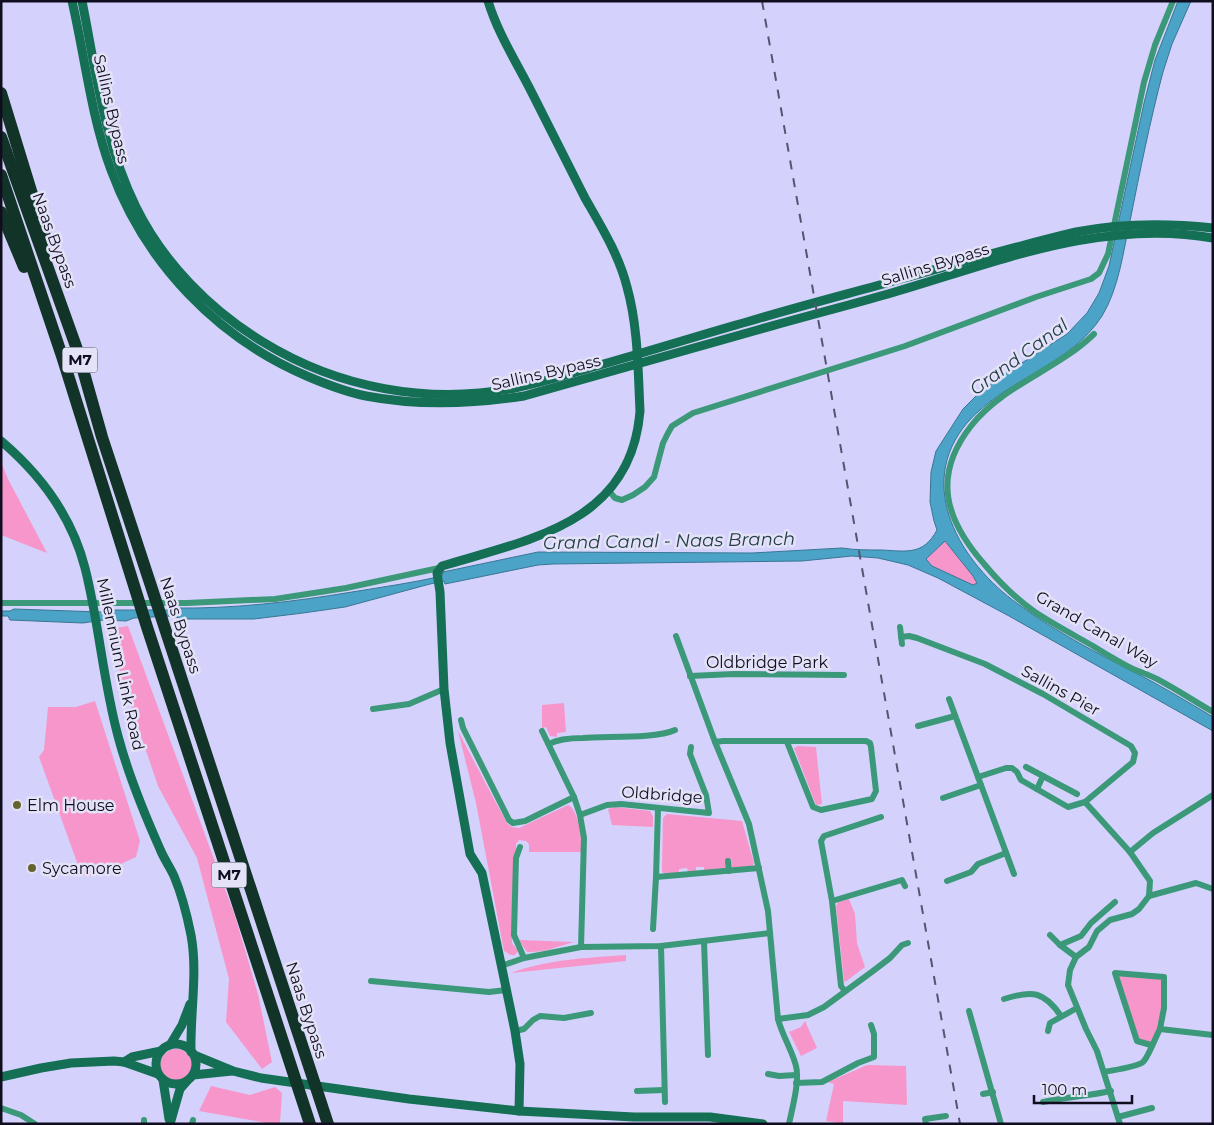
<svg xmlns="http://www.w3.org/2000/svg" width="1214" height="1125" font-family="Montserrat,sans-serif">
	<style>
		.green { fill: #f796ca }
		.water { fill: #4ba3c7; stroke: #397694; fill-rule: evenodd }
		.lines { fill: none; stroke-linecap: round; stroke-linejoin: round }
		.street { stroke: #3b9979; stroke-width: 6 }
		.secondary { stroke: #146f54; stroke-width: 9 }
		.highway { stroke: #123428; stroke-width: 12 }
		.rail { stroke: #56546e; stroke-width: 2; stroke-dasharray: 9 9; stroke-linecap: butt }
		.poi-dot { fill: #656330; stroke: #e3e2f7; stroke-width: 2 }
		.labels { text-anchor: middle; stroke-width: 5; stroke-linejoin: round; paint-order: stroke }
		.shield { fill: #e3e2f7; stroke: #4f4d5f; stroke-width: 1 }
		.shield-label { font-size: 15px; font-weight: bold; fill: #0f0d1e }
		.street-label { font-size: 16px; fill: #0f0d1e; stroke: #e3e2f7 }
		.poi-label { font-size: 16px; fill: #0f0d1e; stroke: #e3e2f7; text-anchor: start }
		.water-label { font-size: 18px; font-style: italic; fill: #223d49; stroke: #e3e2f7 }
	</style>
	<rect width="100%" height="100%" fill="#d4d2fc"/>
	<!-- green -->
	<g class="green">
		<path d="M1 462 8 479 47 553 1 535Z"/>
		<path d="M945 541 973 576 977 583 973 585 932 566 926 559Z"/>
		<path d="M128 626 235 916 258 994 272 1062 262 1069 226 1022 229 979 197 858 158 786 125 689 108 629Z"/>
		<path d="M95 701 140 841 136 857 95 876H82L39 757 44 750 48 707H76Z"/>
		<path d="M564 703 566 732 557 733V737L550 736 546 727 542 728V705Z"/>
		<path d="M458 731 494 799 507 823 512 827 519 828 568 805C579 810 583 841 582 852H529V844L526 841 519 840 516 844 512 943 518 951 515 955H511L504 951 476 803Z"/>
		<path d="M798 746 816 747 822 804 816 805 794 748Z"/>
		<path d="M616 807 650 811 653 816V827L612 825 608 809Z"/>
		<path d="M667 814 742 821 754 863 752 867 732 868 731 859H726L727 869 704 871V867H696V872H688L687 868 679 869V873L665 875 662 871 663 818Z"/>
		<path d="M849 899 855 914 857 943 865 967 845 982 844 980 836 907 838 902Z"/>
		<path d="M519 940 574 942C559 946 543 953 527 952Z"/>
		<path d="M626 955V961L511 973C548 959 588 958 626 955Z"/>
		<path d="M1117 974 1164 978 1160 1027 1149 1045 1136 1039Z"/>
		<path d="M805 1021 817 1048 801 1056 789 1032 801 1027Z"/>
		<circle cx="176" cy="1065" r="16"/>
		<path d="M867 1065 906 1066 907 1105 843 1101V1124L826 1121 834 1084 828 1082Z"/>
		<path d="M211 1086 250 1095 275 1087 282 1093 280 1123H267L199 1111Z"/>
	</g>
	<!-- water -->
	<path class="water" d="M1178 1H1191L1172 44 1163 72C1150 121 1140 171 1130 221 1123 252 1119 288 1102 316 1070 366 1005 379 967 423 914 486 961 563 1018 604 1060 635 1107 658 1153 682 1173 693 1193 705 1213 717V731L1009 616 938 578 908 565 878 558 852 556 802 561 553 564 538 565 445 584 444 581 430 584 345 607 303 613 254 619H183L172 616 134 618 126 621 103 620 83 623 10 620 8 616H1V611H10L14 609 101 612 108 610H170L172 608C233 609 292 602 352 592 382 587 412 583 442 576L443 572 538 552 752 553 842 548C855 550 867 550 881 550 906 551 923 556 937 530L934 521 930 502 931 472 936 451 963 409 980 392 1000 377 1067 334 1087 313 1099 293 1109 266 1144 103 1155 60ZM945 541 973 576 977 583 973 585 932 566 926 559Z"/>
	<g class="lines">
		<!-- street -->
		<g class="street">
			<path d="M1094 334C1057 370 1003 385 971 426 931 477 946 521 985 565 1000 583 1015 598 1035 612 1053 624 1074 635 1093 646 1106 654 1119 662 1133 669 1141 672 1149 675 1157 679 1176 689 1194 701 1213 712"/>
			<path d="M609 491 615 498 622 500 633 495 645 487 654 477 663 443 668 433 672 426 693 413 905 346 1036 297 1091 279 1099 273 1108 254 1144 82 1155 45 1173 1"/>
			<path d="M1 603H187L275 599 346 588 439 568"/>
			<path d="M900 627 902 644"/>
			<path d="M676 636 715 742 749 824 768 911 778 1019C782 1035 792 1050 796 1066 800 1081 792 1109 789 1124"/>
			<path d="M901 637 909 636 917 638 985 664 1043 694 1131 746 1135 753 1133 762 1085 802 1130 852 1150 881 1149 896"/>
			<path d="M690 676 734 674 844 675"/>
			<path d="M949 699 978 777"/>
			<path d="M373 709 409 704 444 689"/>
			<path d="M461 720 463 728 509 820 513 823 525 821 574 797"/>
			<path d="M918 726 955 716"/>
			<path d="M542 731 574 797 580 815 584 838 581 947"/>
			<path d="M715 742 723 741H866L870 743 871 747 876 791 872 799 821 810 813 807 787 742"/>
			<path d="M549 744C558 739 572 738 583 738 606 736 656 739 675 730"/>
			<path d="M1026 767 1077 794"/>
			<path d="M1037 789 1043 776"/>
			<path d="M943 798 981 785"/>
			<path d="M580 815 607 805 621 804 709 813 706 795 690 754 691 747"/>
			<path d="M520 847 516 858 514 935 524 958"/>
			<path d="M1130 852 1153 833 1213 795"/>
			<path d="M728 861 729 871"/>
			<path d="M1014 874 978 777 1006 768H1012L1017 772 1021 780 1068 807 1085 802"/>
			<path d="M656 877 759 868"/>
			<path d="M947 881 971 872 978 864 1006 853"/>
			<path d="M1149 896 1196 883 1213 889"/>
			<path d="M832 901 902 880 905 886"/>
			<path d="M653 929 656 877 658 809"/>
			<path d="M1050 935 1060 945 1076 957"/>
			<path d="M704 941 708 1055"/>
			<path d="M1060 945 1081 936 1091 923 1115 902"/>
			<path d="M661 946 665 1102"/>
			<path d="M501 966 524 958 581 947 661 946 770 933"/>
			<path d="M371 981 489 992 506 990"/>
			<path d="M845 991 841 986 832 901 821 841 824 836 881 817"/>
			<path d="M1004 999C1032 990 1044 991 1061 1016"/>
			<path d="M969 1011 1001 1124"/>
			<path d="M778 1019 808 1015 824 1007 873 971 890 958 902 945 908 943"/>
			<path d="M515 1031 524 1029 533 1020 540 1016 564 1018 591 1013"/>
			<path d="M1048 1031 1050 1023 1077 1008"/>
			<path d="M1151 1045 1137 1041 1115 973 1164 977V1008L1160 1029"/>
			<path d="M1104 1072C1114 1070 1137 1067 1143 1062 1148 1058 1156 1036 1160 1029L1213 1035"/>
			<path d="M768 1074 779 1076 796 1075"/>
			<path d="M796 1083 822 1082 858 1063 874 1057V1034L871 1025"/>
			<path d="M637 1091 664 1090"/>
			<path d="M983 1094 993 1092"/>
			<path d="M1043 1102C1066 1097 1088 1096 1111 1091"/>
			<path d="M1 1108 21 1115 35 1124"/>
			<path d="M1118 1117 1152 1108"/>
			<path d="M144 1120V1124"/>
			<path d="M192 1124 193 1120"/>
			<path d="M926 1124 925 1119 946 1116"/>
			<path d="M1120 1124 1097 1051 1086 1029 1068 985 1070 970 1076 957 1089 947 1097 931 1110 920 1132 914 1139 909 1149 896"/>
		</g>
		<!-- secondary -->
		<g class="secondary">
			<path d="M72 1C85 57 91 116 111 170 145 263 218 339 309 377 328 385 346 392 366 396 418 406 472 404 524 396 603 374 682 351 761 329 803 317 846 306 888 294 995 263 1100 218 1213 238"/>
			<path d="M82 1C96 71 104 142 136 207 163 262 210 310 263 342 338 388 428 405 515 388 544 382 572 373 600 365 650 351 700 335 750 321 800 306 851 293 901 279 959 263 1017 246 1076 232 1122 223 1167 223 1213 228"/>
			<path d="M488 1C498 34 517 63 532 93 550 128 567 163 585 198 601 226 619 255 627 287 638 326 638 370 640 411 631 523 531 539 442 566L437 573 440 592 444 689 450 743 470 854 482 873 515 1031 520 1064 519 1111"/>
			<path d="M1 441C41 475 72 517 85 568 99 623 103 681 118 736 128 774 144 813 160 849 164 859 170 867 174 876 182 895 187 915 191 935 198 973 190 1013 191 1052"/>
			<circle cx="176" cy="1064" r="20"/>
			<path d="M170 1045 182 1025 190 1004"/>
			<path d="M194 1055 233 1071 261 1078 409 1099 519 1111 634 1117H710L763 1124"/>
			<path d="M124 1062 132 1057 161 1051"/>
			<path d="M193 1075 232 1071"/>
			<path d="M1 1077 41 1068 71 1063 114 1061 124 1062 158 1074"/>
			<path d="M163 1080 169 1119"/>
			<path d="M170 1124 180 1089 187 1081"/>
		</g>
		<!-- highway -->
		<g class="highway">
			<path d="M1 93 47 243"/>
			<path d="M1 137 78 352 102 437 328 1124"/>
			<path d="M1 175 62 356 147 627 310 1124"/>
			<path d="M1 212 24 267"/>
		</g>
		<!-- rail -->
		<path class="rail" d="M762 1 960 1124"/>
	</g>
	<!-- markers -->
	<g class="poi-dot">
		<circle cx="17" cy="805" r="5"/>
		<circle cx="32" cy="868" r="5"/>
	</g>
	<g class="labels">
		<!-- shield labels -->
		<g class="shield">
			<rect x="62.5" y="347.5" width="35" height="25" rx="4"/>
			<rect x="211.5" y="862.5" width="35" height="25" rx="4"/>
		</g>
		<g class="shield-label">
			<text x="80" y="365">M7</text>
			<text x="229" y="880">M7</text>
		</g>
		<!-- street labels -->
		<g class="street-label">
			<text transform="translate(112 109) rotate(77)" y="6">Sallins Bypass</text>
			<text transform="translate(55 240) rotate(70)" y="6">Naas Bypass</text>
			<text transform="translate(935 264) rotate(-17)" y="6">Sallins Bypass</text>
			<text transform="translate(546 372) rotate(-13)" y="6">Sallins Bypass</text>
			<text transform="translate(181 625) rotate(72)" y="6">Naas Bypass</text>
			<text transform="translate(1097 629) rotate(30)" y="6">Grand Canal Way</text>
			<text x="767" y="668">Oldbridge Park</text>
			<text transform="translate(121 664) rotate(78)" y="6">Millennium Link Road</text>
			<text transform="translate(1061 690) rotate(29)" y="6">Sallins Pier</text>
			<text transform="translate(662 794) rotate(4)" y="6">Oldbridge</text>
			<text transform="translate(307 1010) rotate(72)" y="6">Naas Bypass</text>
		</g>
		<!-- poi labels -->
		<g class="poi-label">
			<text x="27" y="811">Elm House</text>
			<text x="42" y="874">Sycamore</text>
		</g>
		<!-- water labels -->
		<g class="water-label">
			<text transform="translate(1019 357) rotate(-36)" y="6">Grand Canal</text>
			<text transform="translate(669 541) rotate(-1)" y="6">Grand Canal - Naas Branch</text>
		</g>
	</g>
	<!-- border -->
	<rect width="1214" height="1125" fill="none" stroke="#0f0d1e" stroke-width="5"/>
	<!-- scale -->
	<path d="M1034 1095v8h98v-8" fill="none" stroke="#0f0d1e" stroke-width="2.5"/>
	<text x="1042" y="1095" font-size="15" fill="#0f0d1e" stroke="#e3e2f7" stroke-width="4" paint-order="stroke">100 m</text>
</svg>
